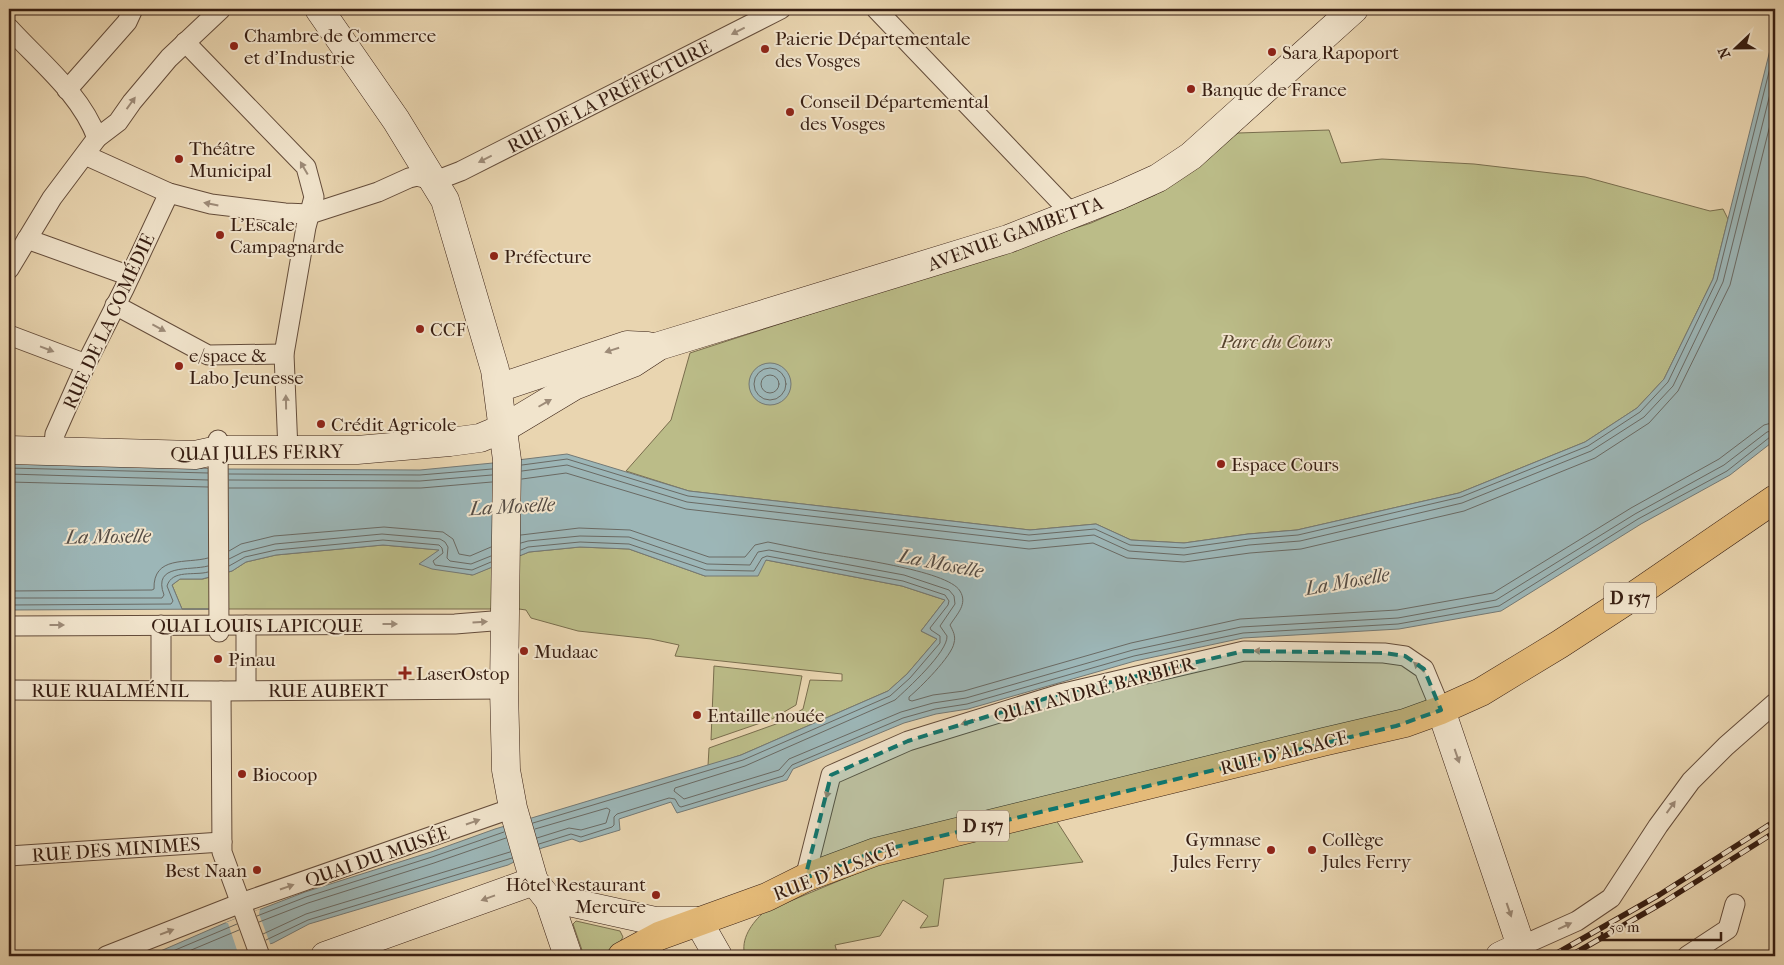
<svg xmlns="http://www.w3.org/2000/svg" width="1784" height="965" font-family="'IM FELL French Canon',serif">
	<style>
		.green { fill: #bbbc88; stroke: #796d4d }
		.water { fill: #9cb6b7; stroke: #747975 }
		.pier { fill: #e9d5b0 }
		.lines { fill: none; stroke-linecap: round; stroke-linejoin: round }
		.shore { stroke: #6a6a64; stroke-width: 1 }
		.street-casing { stroke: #644c3a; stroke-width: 21 }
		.secondary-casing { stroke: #371e12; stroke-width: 29 }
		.primary-casing { stroke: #371e12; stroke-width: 29 }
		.street { stroke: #f1e4cc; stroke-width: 19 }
		.secondary { stroke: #f1e4cc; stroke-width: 28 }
		.primary { stroke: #e4ba78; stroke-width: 28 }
		.rail-casing { stroke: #371e12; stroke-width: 5.5 }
		.rail { stroke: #f1e4cc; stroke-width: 4; stroke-dasharray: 11; stroke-linecap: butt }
		.oneway { fill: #9d8b78 }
		.marked { fill: #0f766e; fill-opacity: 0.2; stroke: #0f766e; stroke-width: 4; stroke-dasharray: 10 6; stroke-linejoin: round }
		.poi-dot { fill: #8f2418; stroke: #f1e4cc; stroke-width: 2 }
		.labels { text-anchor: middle; stroke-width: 4; stroke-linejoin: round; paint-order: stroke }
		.shield { fill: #f1e4cc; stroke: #6f594a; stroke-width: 1 }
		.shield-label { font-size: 18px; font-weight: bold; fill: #371e12 }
		.poi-label { font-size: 19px; fill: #371e12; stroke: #f1e4cc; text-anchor: start }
		.street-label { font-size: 19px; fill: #371e12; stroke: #f1e4cc }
		.park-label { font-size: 19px; font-style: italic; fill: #584630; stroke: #f1e4cc }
		.water-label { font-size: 20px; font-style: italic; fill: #554c44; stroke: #f1e4cc }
	</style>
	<rect width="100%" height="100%" fill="#e9d5b0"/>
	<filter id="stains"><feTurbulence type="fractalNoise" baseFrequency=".004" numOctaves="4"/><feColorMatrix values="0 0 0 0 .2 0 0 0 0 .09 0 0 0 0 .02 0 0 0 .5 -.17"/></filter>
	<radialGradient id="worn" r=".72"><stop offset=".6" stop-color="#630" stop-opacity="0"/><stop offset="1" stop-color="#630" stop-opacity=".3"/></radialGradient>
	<!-- green -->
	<g class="green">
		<path d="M1329 130 1341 163 1382 159 1474 164 1585 177 1710 211 1723 209 1728 219 1713 279 1664 379 1637 408 1585 442 1459 493 1297 530 1248 534 1184 543 1131 540 1096 524 1030 530 689 491 626 471 671 420 690 353 1091 223 1155 195 1238 133Z"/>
		<path d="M383 545 440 550 420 564 472 575 529 552 580 547 629 549 705 576 766 560 902 586 945 600 921 631 937 639 907 674 888 691 741 755 708 766 709 748 776 724 803 709 810 680 842 681V674L675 656 679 645 651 639 578 631 531 618 526 610 519 609H182L172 585 180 579H203L232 571 246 562 276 555Z"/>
		<path d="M714 666 802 676 796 705 772 719 711 740Z"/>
		<path d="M1056 820 1083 862 944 879 938 926 920 928 928 916 903 900 880 936 835 945 838 956H745C740 939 752 923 764 912L884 862Z"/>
		<path d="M576 921 620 931 623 937 620 942 600 956H584L573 924Z"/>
	</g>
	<!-- water -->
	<g class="water">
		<path d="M1771 9H1775V440L1730 475 1641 524 1501 611 1399 629 1243 638 1135 661 968 709 936 714 904 723 793 769 787 780 677 813 671 802 619 819 620 830 580 842 572 839 542 848 508 865 309 924 273 943 233 955 149 956 225 923 305 892 431 852 495 829 741 755 888 691 907 674 937 639 921 631 945 600 902 586 766 560 758 576H705L629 549 580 547 529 552 473 575 432 569 419 564 439 550 383 545 276 555 246 562 232 571 202 579H180L172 585 182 609H226L9 610V463L227 469 420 470 493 463 567 454 689 491 1030 530 1096 524 1131 540 1184 543 1248 534 1297 530 1459 493 1585 442 1637 408 1664 379 1713 279 1771 46Z"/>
		<circle cx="770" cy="384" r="21"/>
	</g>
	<!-- pier -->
	<path class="pier" d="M260 909 259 914 271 946 239 956 228 923H225Z"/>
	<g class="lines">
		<!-- shore -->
		<g class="shore">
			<circle cx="770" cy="384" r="16"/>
			<circle cx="770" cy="384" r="9"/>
			<path d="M522 465 567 459 688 496 1029 535 1095 529 1130 545 1184 548 1249 539 1298 535 1461 497 1588 446 1640 412 1668 382 1717 280 1775 48"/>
			<path d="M9 468 208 473"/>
			<path d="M522 471 567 465 687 502 1029 541 1094 535 1129 551 1184 555 1249 545 1300 541 1462 503 1591 451 1644 417 1673 386 1723 282 1775 74"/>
			<path d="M9 474 208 480"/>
			<path d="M229 474 420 475 492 469"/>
			<path d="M522 479 566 473 686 509 1029 549 1093 543 1127 558 1184 562 1250 553 1301 549 1464 511 1595 458 1649 423 1678 391 1730 285 1775 105"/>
			<path d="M229 480 420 481 492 475"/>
			<path d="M9 482 208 487"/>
			<path d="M229 488H421L492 482"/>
			<path d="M521 535 579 528 630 530 709 557H745L755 545 768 542C784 545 801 549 817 552 843 557 948 570 960 591 968 604 957 614 950 625 953 631 956 636 954 643 952 656 920 688 909 697V700L912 701 933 695 964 691 1131 643 1240 619 1397 610 1493 593 1631 508 1719 459 1764 425 1775 422"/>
			<path d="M521 543 528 541 580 536 629 537 707 564 750 565 758 552 769 550 904 575 949 590 954 596 955 604 940 626 947 636C948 652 907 689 895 700L745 766 675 788 674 791 684 799 779 770 789 759 901 712 933 703 966 698 1133 650 1241 627 1398 618 1496 600 1635 514 1724 465 1767 432 1775 430"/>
			<path d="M521 550 528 547 580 542 629 544 706 570 754 571 762 558 767 556 903 581 945 595 949 601 948 605 930 628 931 630 940 636V643L910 678 890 696 743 760 533 823"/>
			<path d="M229 551 241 544 274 536 384 527 443 532 453 539 459 554 470 556 491 547"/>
			<path d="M229 559 243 552 275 544 382 534 440 539 445 542 448 547 447 558 450 561 471 564 491 556"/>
			<path d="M229 566 245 557 276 550 383 540 439 545 442 548 443 553 433 561 435 565 472 570 491 562"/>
			<path d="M9 591 152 590 154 589C153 555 187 564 208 558"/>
			<path d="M9 598H162L164 595C152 563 190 571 208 566"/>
			<path d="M9 605 171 604 173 601 167 586C172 569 195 576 208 572"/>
			<path d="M535 829 607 808 610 810 606 823 581 830 569 828 537 838"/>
			<path d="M539 844 571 834 581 837 612 827 614 825V817L617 814 669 798 675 799 679 806 681 807 783 776 792 765 903 718 935 709 967 704 1134 656 1243 633 1398 624 1499 606 1638 519 1727 471 1770 437 1775 436"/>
			<path d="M257 916 306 897 432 857 504 832"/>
			<path d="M259 922 308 903 434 863 506 838"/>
			<path d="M263 934 306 914 510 852"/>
			<path d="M266 940 308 920 512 858"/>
			<path d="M161 956 237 924"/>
			<path d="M177 956 239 930"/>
		</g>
		<defs>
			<g id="street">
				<path d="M876 9 1072 214"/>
				<path d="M9 28C40 62 81 94 97 138"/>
				<path d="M185 42 306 167 314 197 306 227 284 354 288 451"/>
				<path d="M67 90 127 22 133 9"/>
				<path d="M85 155 169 193 211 204 285 213 310 214 378 192 409 178 417 176 435 181 461 171 781 9"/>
				<path d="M27 239 130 276"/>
				<path d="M9 269 52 198 97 138 118 122 132 102 169 58 221 9"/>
				<path d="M115 305 208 355 284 354"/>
				<path d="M9 335 86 364"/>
				<path d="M218 440 219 632"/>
				<path d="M53 452 55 434 86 364 124 289 169 193"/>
				<path d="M9 626 455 624 505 620"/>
				<path d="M9 690 221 691 504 689"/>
				<path d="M161 690V625"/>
				<path d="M246 690V625"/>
				<path d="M221 691 222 852 260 956"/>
				<path d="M9 856 222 842"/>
				<path d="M805 878 831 775 908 741 1060 694 1244 651 1384 653 1405 656 1424 669 1441 710"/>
				<path d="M1521 946 1577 921 1611 898 1658 826 1691 781 1726 746 1775 703"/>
				<path d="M106 956 241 903 513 808"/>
				<path d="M1687 956 1728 929 1735 904"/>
			</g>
			<g id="secondary">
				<path d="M319 9 396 120 445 200 495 370 507 460 504 689 506 770 513 808 534 881 549 900 568 956"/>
				<path d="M498 388 627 345 648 346"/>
				<path d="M9 450 195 455 218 450H357L450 442 480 438 504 428 574 386 633 363 659 346 1008 239 1118 196 1158 178 1191 156 1354 9"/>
				<path d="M1441 710 1521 946 1500 956"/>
				<path d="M549 900 569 902 655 921H698L718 956"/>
				<path d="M325 956 534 881"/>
			</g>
			<path id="primary" d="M622 956 659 936 767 897 805 878 875 852 1323 742 1405 723 1441 710 1481 692 1560 644 1635 595 1775 499"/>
		</defs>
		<!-- street casing -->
		<use href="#street" class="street-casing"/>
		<!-- secondary casing -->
		<use href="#secondary" class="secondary-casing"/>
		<!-- primary casing -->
		<use href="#primary" class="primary-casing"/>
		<!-- street -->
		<use href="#street" class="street"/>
		<!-- secondary -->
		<use href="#secondary" class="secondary"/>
		<!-- primary -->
		<use href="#primary" class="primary"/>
		<defs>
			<g id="rail">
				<path d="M1552 956 1659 895 1775 821"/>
				<path d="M1570 956 1664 902 1775 832"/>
			</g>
		</defs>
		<!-- rail casing -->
		<use href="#rail" class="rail-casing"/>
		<!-- rail -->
		<use href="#rail" class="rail"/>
	</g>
	<!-- one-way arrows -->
	<defs><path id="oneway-solid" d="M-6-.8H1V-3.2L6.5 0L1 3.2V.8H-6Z" transform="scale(1.25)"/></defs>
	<g class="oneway">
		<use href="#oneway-solid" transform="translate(738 31) rotate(153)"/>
		<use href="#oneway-solid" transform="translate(131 103) rotate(-54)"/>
		<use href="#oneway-solid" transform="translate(485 159) rotate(153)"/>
		<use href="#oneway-solid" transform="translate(304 168) rotate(-120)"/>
		<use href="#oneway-solid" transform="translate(211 204) rotate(-169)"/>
		<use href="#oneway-solid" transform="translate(159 328) rotate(28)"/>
		<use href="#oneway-solid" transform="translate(47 349) rotate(21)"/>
		<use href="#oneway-solid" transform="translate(612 350) rotate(162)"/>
		<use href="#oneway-solid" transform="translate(286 402) rotate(-91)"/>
		<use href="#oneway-solid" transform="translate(545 403) rotate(-30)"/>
		<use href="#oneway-solid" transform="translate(480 622) rotate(-4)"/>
		<use href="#oneway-solid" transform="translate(390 624)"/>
		<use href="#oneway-solid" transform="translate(57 625)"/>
		<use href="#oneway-solid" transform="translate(1261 651) rotate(-179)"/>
		<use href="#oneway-solid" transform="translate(1419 667) rotate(-138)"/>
		<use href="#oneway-solid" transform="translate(968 722) rotate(163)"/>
		<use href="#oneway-solid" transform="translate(1457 756) rotate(71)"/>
		<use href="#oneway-solid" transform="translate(828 791) rotate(104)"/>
		<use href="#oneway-solid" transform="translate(1671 807) rotate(-54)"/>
		<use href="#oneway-solid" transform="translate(473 822) rotate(-19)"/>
		<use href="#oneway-solid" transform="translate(287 887) rotate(-19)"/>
		<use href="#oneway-solid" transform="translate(488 898) rotate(160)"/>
		<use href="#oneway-solid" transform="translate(1509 910) rotate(71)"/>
		<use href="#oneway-solid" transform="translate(1565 926) rotate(-25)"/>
		<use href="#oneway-solid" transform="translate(167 932) rotate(-21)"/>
	</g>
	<!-- marked area -->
	<path class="marked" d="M1244 651 1384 653 1405 656 1424 669 1441 710 1396 726 875 852 805 878 831 775 908 741 1060 694Z"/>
	<!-- markers -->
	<g class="poi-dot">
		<circle cx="234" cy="46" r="5"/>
		<circle cx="765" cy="49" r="5"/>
		<circle cx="1272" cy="52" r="5"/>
		<circle cx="1191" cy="89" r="5"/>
		<circle cx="790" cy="112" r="5"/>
		<circle cx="179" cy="159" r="5"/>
		<circle cx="220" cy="235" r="5"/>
		<circle cx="494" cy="256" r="5"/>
		<circle cx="420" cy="329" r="5"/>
		<circle cx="179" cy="366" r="5"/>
		<circle cx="321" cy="424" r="5"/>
		<circle cx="1221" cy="464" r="5"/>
		<circle cx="524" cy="651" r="5"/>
		<circle cx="218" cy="659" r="5"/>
		<path d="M402.5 665.5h5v5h5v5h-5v5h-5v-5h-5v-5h5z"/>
		<circle cx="697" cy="715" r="5"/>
		<circle cx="242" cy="774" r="5"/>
		<circle cx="1271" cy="850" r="5"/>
		<circle cx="1312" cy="850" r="5"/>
		<circle cx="257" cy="870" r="5"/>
		<circle cx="656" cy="895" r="5"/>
	</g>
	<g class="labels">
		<!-- shield labels -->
		<g class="shield">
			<rect x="1604" y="582.5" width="52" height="31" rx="4"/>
			<rect x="957" y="810.5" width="52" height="31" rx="4"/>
		</g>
		<g class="shield-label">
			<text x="1630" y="604">D 157</text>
			<text x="983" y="832">D 157</text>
		</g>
		<!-- poi labels -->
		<g class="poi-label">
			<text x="244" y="42">Chambre de Commerce<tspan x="244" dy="22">et d'Industrie</tspan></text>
			<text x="775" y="45">Paierie Départementale<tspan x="775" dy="22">des Vosges</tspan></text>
			<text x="1282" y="59">Sara Rapoport</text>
			<text x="1201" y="96">Banque de France</text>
			<text x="800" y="108">Conseil Départemental<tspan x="800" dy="22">des Vosges</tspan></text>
			<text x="189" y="155">Théâtre<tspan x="189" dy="22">Municipal</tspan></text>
			<text x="230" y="231">L'Escale<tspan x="230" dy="22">Campagnarde</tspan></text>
			<text x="504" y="263">Préfecture</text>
			<text x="430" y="336">CCF</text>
			<text x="189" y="362">e/space &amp;<tspan x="189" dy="22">Labo Jeunesse</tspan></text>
			<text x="331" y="431">Crédit Agricole</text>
			<text x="1231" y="471">Espace Cours</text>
			<text x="534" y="658">Mudaac</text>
			<text x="228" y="666">Pinau</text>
			<text x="416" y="680">LaserOstop</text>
			<text x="707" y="722">Entaille nouée</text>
			<text x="252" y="781">Biocoop</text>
			<text x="1261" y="846" text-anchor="end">Gymnase<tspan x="1261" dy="22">Jules Ferry</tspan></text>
			<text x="1322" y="846">Collège<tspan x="1322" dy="22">Jules Ferry</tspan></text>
			<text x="247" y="877" text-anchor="end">Best Naan</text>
			<text x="646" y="891" text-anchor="end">Hôtel Restaurant<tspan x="646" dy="22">Mercure</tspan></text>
		</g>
		<!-- street labels -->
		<g class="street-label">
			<text transform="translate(609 96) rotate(-27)" y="7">RUE DE LA PRÉFECTURE</text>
			<text transform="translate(1015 233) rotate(-20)" y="7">AVENUE GAMBETTA</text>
			<text transform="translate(108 321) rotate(-65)" y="7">RUE DE LA COMÉDIE</text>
			<text transform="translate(257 452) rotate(-1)" y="7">QUAI JULES FERRY</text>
			<text x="257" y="632">QUAI LOUIS LAPICQUE</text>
			<text transform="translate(1094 689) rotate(-15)" y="7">QUAI ANDRÉ BARBIER</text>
			<text x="110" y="697">RUE RUALMÉNIL</text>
			<text x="328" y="697">RUE AUBERT</text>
			<text transform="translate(1284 752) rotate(-14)" y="7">RUE D'ALSACE</text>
			<text transform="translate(116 849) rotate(-4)" y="7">RUE DES MINIMES</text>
			<text transform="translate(377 856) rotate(-19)" y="7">QUAI DU MUSÉE</text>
			<text transform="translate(835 871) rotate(-21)" y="7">RUE D'ALSACE</text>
		</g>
		<!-- park labels -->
		<g class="park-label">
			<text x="1276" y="348">Parc du Cours</text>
		</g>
		<!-- water labels -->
		<g class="water-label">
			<text transform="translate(512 506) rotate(-3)" y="7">La Moselle</text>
			<text transform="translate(108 536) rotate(-1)" y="7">La Moselle</text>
			<text transform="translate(941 563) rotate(11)" y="7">La Moselle</text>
			<text transform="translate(1347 581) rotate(-10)" y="7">La Moselle</text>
		</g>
	</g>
	<!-- margin -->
	<rect width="1784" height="965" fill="none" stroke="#e9d5b0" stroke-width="30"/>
	<rect x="10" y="10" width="1764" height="945" fill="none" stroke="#371e12" stroke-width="2.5"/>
	<rect x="15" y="15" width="1754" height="935" fill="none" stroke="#371e12"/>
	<!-- north arrow -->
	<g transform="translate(1736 48) rotate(248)" stroke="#f1e4cc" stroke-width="4" paint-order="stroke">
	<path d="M0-4L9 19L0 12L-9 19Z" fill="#371e12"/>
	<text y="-8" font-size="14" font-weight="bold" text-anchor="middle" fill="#371e12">N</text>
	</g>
	<!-- scale -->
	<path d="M1602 932v8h119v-8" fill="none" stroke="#371e12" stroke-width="2.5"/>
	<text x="1609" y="932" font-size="15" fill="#371e12" stroke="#f1e4cc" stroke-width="4" paint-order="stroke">50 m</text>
	<rect width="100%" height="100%" filter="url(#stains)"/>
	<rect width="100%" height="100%" fill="url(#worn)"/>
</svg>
